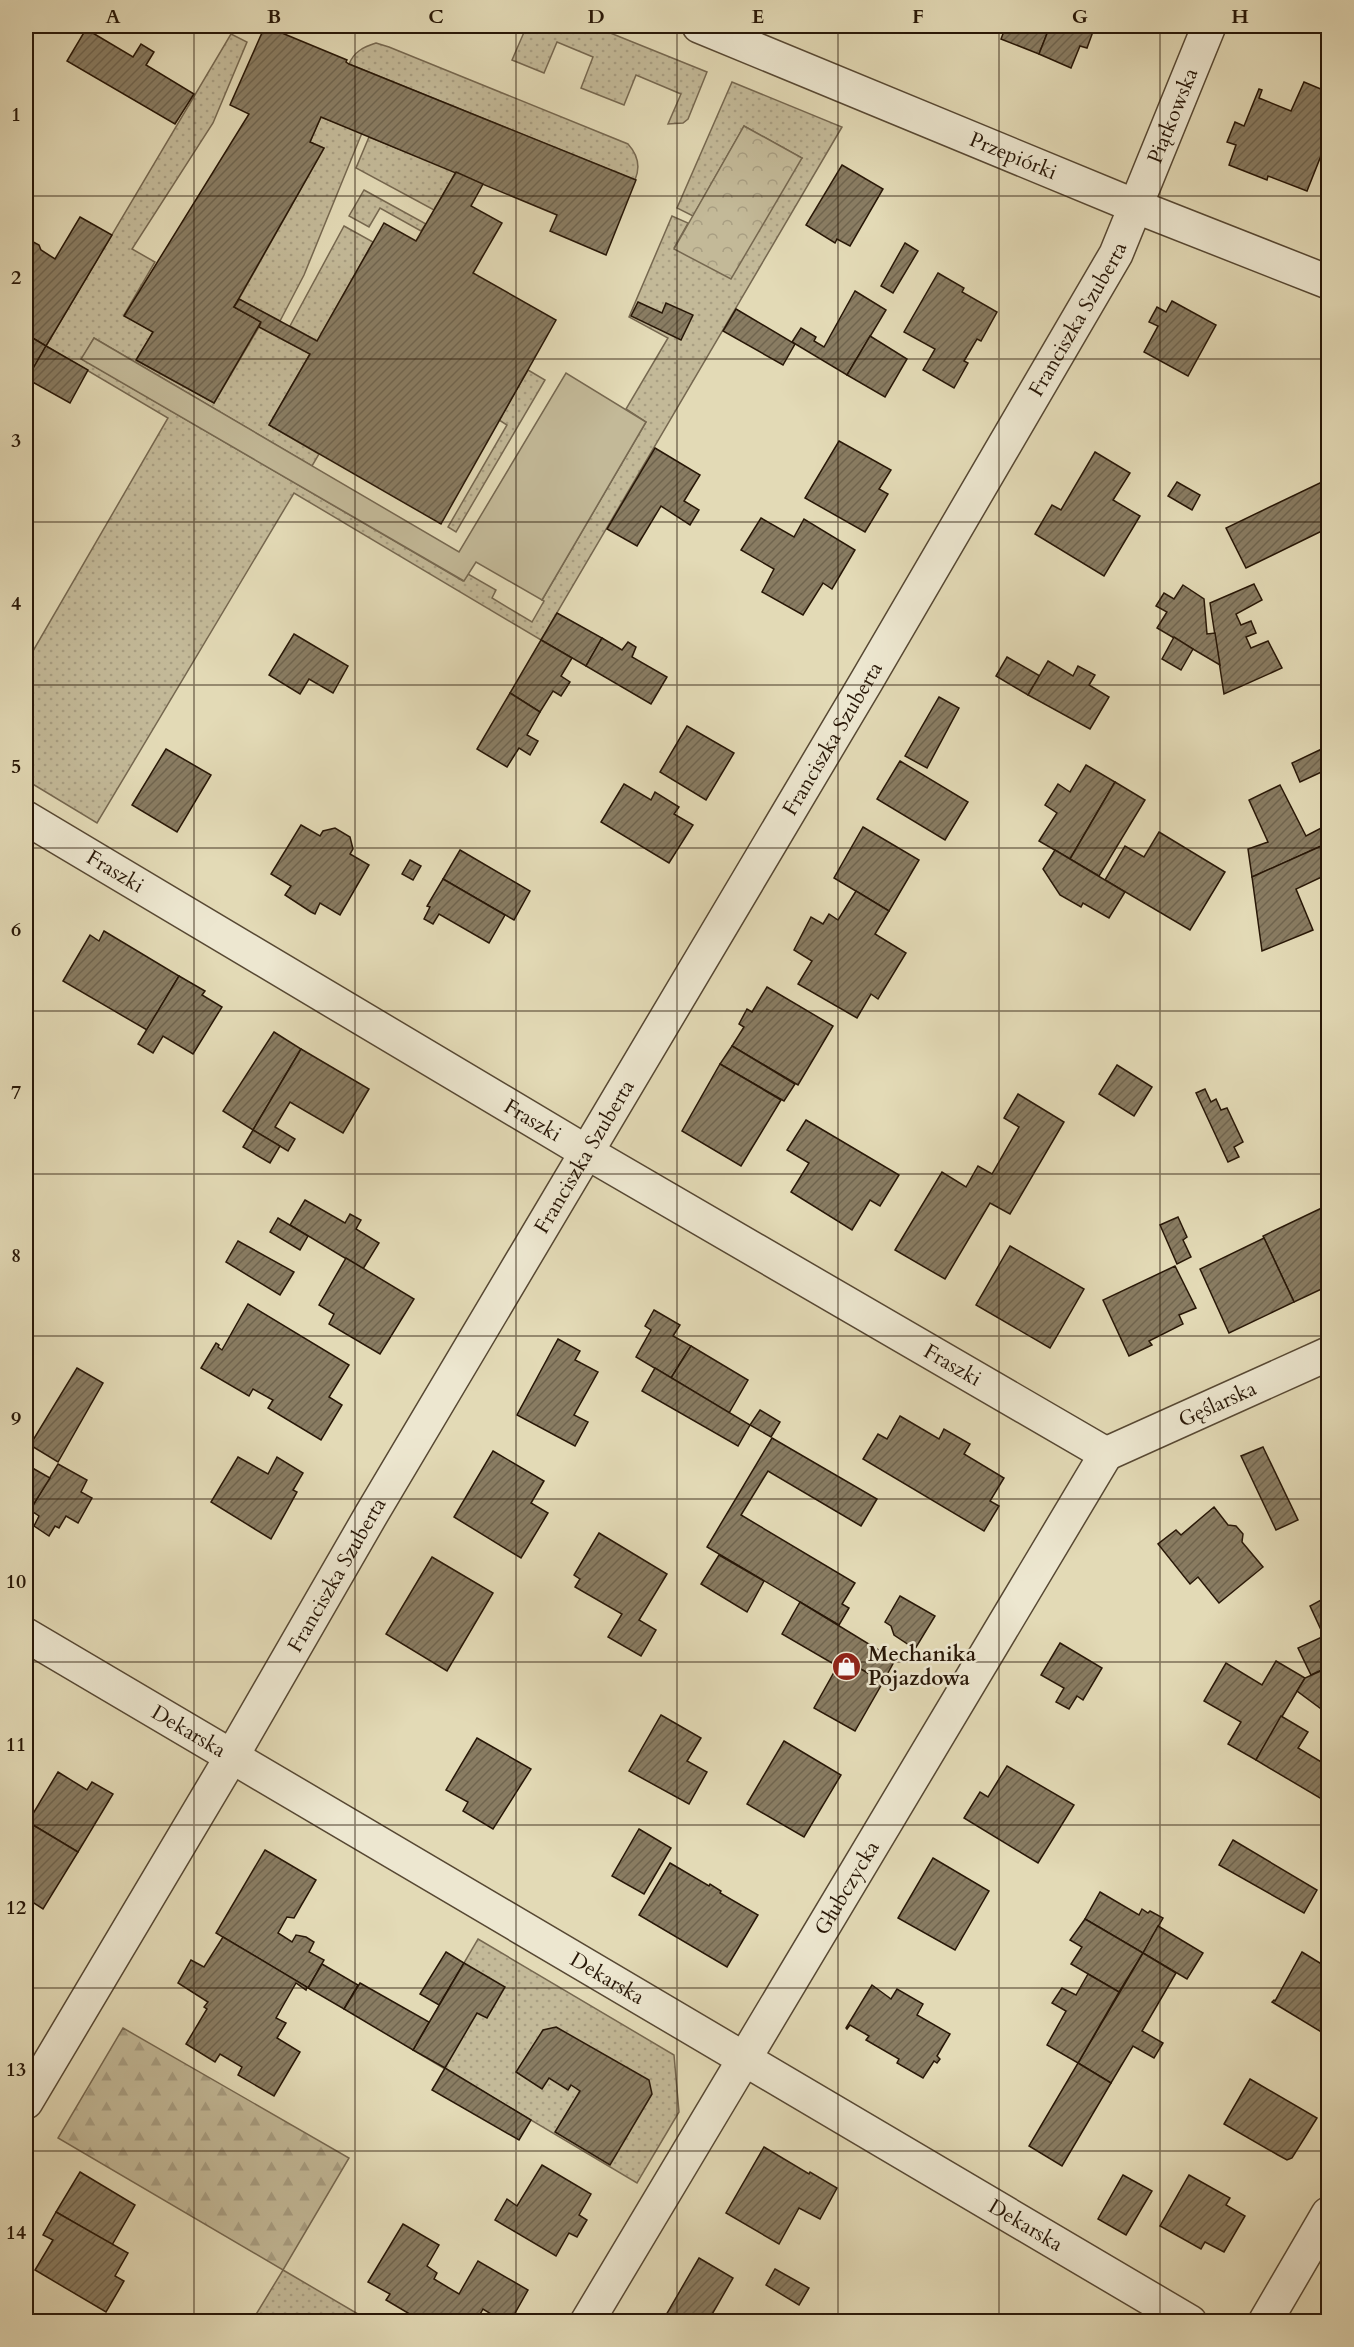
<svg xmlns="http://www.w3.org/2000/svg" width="1354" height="2347" font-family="Cardo,serif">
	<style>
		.grass { fill: url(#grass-dots); stroke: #766850; stroke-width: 1.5 }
		.forest { fill: url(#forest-firs); stroke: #766850; stroke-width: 1.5 }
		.park { fill: url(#park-crowns); stroke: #766850; stroke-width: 1.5 }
		.pitch { fill: #c3b998; stroke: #766850; stroke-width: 1.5 }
		.building { fill: url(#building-hatch); stroke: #281707; stroke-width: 1.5 }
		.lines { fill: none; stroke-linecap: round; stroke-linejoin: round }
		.street-casing { stroke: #574833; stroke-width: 36 }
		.street { stroke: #ede7d0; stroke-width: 33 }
		.grid { fill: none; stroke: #281707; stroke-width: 1.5; stroke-opacity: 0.55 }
		.labels { text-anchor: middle; stroke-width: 5; stroke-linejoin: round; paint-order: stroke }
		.street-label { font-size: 21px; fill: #281707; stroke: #ede7d0 }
		.poi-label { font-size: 21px; font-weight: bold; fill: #281707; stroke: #ede7d0; text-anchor: start }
		.neatline { fill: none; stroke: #281707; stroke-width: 2 }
		.grid-label { font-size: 20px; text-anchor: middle; font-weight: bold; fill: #281707 }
	</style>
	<defs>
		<pattern id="grass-dots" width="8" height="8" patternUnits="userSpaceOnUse" patternTransform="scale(1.5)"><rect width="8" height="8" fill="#c3b998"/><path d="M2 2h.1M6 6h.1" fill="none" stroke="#a89e82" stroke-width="1.8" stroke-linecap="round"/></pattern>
		<pattern id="forest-firs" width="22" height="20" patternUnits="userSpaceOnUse" patternTransform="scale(1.5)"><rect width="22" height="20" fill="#c3b998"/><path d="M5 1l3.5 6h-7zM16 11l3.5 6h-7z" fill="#a89e82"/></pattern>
		<pattern id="park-crowns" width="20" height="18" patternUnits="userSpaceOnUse" patternTransform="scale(1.5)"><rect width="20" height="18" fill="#c3b998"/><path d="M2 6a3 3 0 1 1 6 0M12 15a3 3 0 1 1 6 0" fill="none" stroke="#a89e82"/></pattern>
		<pattern id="building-hatch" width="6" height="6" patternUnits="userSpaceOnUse" patternTransform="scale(1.5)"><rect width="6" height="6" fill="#897c62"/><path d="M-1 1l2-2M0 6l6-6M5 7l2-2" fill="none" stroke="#70654f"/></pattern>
	</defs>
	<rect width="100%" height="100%" fill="#e3dab6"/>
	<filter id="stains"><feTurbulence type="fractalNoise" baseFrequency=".00333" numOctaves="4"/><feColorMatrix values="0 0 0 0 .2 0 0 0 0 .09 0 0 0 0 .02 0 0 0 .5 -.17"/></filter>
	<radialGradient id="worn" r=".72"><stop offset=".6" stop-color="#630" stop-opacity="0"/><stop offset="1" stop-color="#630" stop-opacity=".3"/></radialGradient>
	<!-- grass -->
	<g class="grass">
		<path d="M516 26H593L707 72 688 119 683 123 668 124 681 94 636 75 624 105 581 88 593 57 557 42 544 73 512 60 525 30Z"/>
		<path d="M231 34 247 42 213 123 132 249 155 262 124 315 153 332 137 361 214 403 259 327 310 354 269 425 319 454 312 466 94 338 82 359 463 581 468 574 496 590 492 598 532 622 544 601 542 600 646 422 626 409 668 338 629 317 672 216 688 223 674 248 802 158 744 126 693 216 677 208 732 82 842 127 541 640 294 493 97 823 26 780V663L168 418 46 346Z"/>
		<path d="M376 43 389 47 628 144C638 155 641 166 635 180L349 64C354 52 363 47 376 43Z"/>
		<path d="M321 117 362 133 304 275 280 321 239 299 324 148 310 142Z"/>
		<path d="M369 137 456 172 434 210 356 168Z"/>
		<path d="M364 190 426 224 421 231 380 208 369 227 349 216Z"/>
		<path d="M344 226 373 242 317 341 290 326Z"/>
		<path d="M528 370 545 380 456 532 448 527 507 425 499 420Z"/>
		<path d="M478 1939 674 2055 679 2112 637 2183 413 2050Z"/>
		<path d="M283 2270 370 2321H252Z"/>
	</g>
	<!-- forest -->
	<path class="forest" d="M123 2028 349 2158 283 2270 58 2138Z"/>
	<!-- park -->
	<path class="park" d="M744 126 802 158 731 279 674 249Z"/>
	<!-- pitch -->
	<path class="pitch" d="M94 338 459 552 566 373 646 422 542 600 476 562 464 581 81 359Z"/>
	<!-- building -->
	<g class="building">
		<path d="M265 26 347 60 346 62 349 64 636 180 606 255 550 231 557 215 321 117 310 142 324 148 234 307 261 322 214 403 136 360 153 332 124 316 249 114 230 105Z"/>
		<path d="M1006 26H1050L1039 54 1001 39Z"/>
		<path d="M1050 26H1095L1087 48 1080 46 1071 68 1039 54Z"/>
		<path d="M86 29 133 57 141 44 154 52 146 65 194 94 175 124 67 61Z"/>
		<path d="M1304 82 1328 92V138L1307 191 1268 176 1267 180 1229 165 1236 145 1227 142 1235 122 1244 126 1259 89 1262 90 1259 98 1291 111Z"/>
		<path d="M842 165 883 189 850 246 837 239 835 243 806 225Z"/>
		<path d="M456 172 483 184 471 206 502 223 473 273 556 320 441 524 269 425 310 354 259 327 261 322 234 307 239 299 317 341 384 223 416 241Z"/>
		<path d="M80 217 112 235 46 346 26 334V238L39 245 41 250 55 259Z"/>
		<path d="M905 243 918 251 893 293 881 286Z"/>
		<path d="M938 273 964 288 962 292 997 312 981 341 977 339 964 361 968 363 954 388 923 370 935 349 904 332Z"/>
		<path d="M855 291 886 310 847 375 792 342 801 328 816 337 814 341 824 347Z"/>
		<path d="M1172 301 1216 325 1188 376 1144 352 1158 326 1149 322 1157 307 1166 312Z"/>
		<path d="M638 302 662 313 666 303 693 315 681 340 631 316Z"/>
		<path d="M736 309 795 344 783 365 723 331Z"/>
		<path d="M26 334 46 346 26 381Z"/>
		<path d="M870 336 907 359 885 397 847 375Z"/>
		<path d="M46 346 88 370 70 403 27 379Z"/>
		<path d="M839 441 891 470 879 489 888 494 865 532 805 498Z"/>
		<path d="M655 448 700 475 684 501 699 510 690 525 661 506 637 546 607 529Z"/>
		<path d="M1095 452 1130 473 1113 500 1140 516 1104 576 1035 534 1052 505 1061 510Z"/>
		<path d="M1324 481 1328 491V528L1246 568 1226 528Z"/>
		<path d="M1177 482 1200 495 1192 510 1168 496Z"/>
		<path d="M761 518 794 537 804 519 855 550 832 589 823 583 803 615 762 592 774 569 741 550Z"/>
		<path d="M1254 584 1262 600 1236 614 1241 625 1251 621 1256 633 1246 637 1251 648 1268 641 1282 668 1224 694 1210 603Z"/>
		<path d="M1183 585 1204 599 1207 634 1215 633 1220 665 1157 628 1167 612 1156 606 1164 593 1174 599Z"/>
		<path d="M557 613 602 638 586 666 541 640Z"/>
		<path d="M294 634 348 666 333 693 309 679 300 694 269 675Z"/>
		<path d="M1174 637 1193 649 1181 670 1162 659Z"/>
		<path d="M602 638 622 650 628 642 636 647 632 657 667 677 651 704 586 666Z"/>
		<path d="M541 640 572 658 561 676 570 682 561 696 553 691 540 712 510 693Z"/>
		<path d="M1007 657 1040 676 1028 695 996 676Z"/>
		<path d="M1048 661 1073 676 1078 666 1095 675 1089 685 1109 697 1090 729 1028 695Z"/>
		<path d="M510 693 540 712 527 735 538 741 530 755 519 748 507 767 477 749Z"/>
		<path d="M939 697 959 708 927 768 905 756Z"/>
		<path d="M687 726 734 753 706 800 660 772Z"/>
		<path d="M1328 746V769L1300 782 1292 763Z"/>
		<path d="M166 749 211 775 177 832 132 805Z"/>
		<path d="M900 761 968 802 945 840 877 799Z"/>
		<path d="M1086 765 1115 782 1070 859 1039 841 1057 813 1045 805 1058 784 1070 792Z"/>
		<path d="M1115 782 1145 800 1099 876 1070 859Z"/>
		<path d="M624 784 651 800 655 792 679 807 674 814 693 825 669 863 601 822Z"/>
		<path d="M1280 785 1306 836 1325 826 1328 832V843L1252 877 1248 849 1268 842 1249 800Z"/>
		<path d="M301 825 320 836 323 831 335 828 350 837 353 849 350 854 369 865 340 915 320 903 315 914 311 912 285 895 291 886 271 874Z"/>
		<path d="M863 827 919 860 889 911 834 878Z"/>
		<path d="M1159 832 1225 872 1190 930 1105 880 1125 846 1144 857Z"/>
		<path d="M1328 843V874L1296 889 1313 930 1262 951 1252 877Z"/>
		<path d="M460 850 530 891 514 920 443 879Z"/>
		<path d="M1055 850 1125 892 1109 918 1083 903 1081 907 1060 895 1043 869Z"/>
		<path d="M410 860 421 866 413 880 402 874Z"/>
		<path d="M443 879 505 915 489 943 439 914 433 924 424 919 430 907 427 906Z"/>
		<path d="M856 891 889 911 875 934 906 953 878 999 871 994 857 1018 798 984 812 961 794 950 811 917 823 924 829 914 838 920Z"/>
		<path d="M104 931 179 976 147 1030 63 981 90 935 99 941Z"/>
		<path d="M179 976 205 991 202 995 222 1007 193 1054 163 1036 153 1053 138 1044Z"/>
		<path d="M767 987 833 1026 798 1085 732 1046 744 1027 739 1024 747 1009 752 1012Z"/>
		<path d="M274 1032 301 1049 253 1130 223 1111Z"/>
		<path d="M732 1046 795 1084 784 1101 720 1064Z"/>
		<path d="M301 1049 369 1089 343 1133 290 1102 275 1127 295 1139 288 1151 253 1130Z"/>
		<path d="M720 1064 781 1100 741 1166 682 1131Z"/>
		<path d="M1117 1065 1152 1087 1134 1116 1099 1094Z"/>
		<path d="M1205 1089 1211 1102 1216 1099 1221 1110 1227 1108 1243 1142 1234 1147 1239 1157 1228 1162 1196 1093Z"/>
		<path d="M1018 1094 1064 1122 1010 1214 990 1203 945 1279 895 1250 942 1172 966 1187 978 1166 992 1174 1019 1127 1004 1118Z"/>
		<path d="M806 1120 899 1175 880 1206 870 1200 852 1230 791 1192 809 1163 787 1150Z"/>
		<path d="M253 1130 280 1146 270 1163 243 1147Z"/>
		<path d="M305 1200 345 1223 350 1214 361 1220 356 1229 379 1243 363 1269 290 1225Z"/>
		<path d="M1328 1205V1286L1294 1302 1263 1236Z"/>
		<path d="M1178 1217 1187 1237 1183 1240 1191 1257 1177 1264 1160 1225Z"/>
		<path d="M278 1218 308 1236 300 1250 270 1232Z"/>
		<path d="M1264 1238 1294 1302 1229 1333 1200 1269Z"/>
		<path d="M238 1241 294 1272 280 1295 226 1262Z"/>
		<path d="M1010 1246 1084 1289 1050 1348 976 1305Z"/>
		<path d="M346 1258 414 1299 380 1354 329 1324 334 1314 319 1305Z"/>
		<path d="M1175 1266 1196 1308 1179 1315 1183 1324 1149 1341 1152 1345 1129 1356 1103 1300Z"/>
		<path d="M248 1304 349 1365 329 1397 342 1405 321 1440 268 1408 273 1400 253 1389 249 1396 201 1368 216 1343 219 1345 218 1347 222 1350Z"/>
		<path d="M654 1310 680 1325 673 1336 691 1346 671 1378 636 1357 651 1330 645 1326Z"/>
		<path d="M558 1339 580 1351 575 1360 598 1372 574 1415 588 1422 575 1446 517 1415Z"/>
		<path d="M691 1346 748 1380 729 1413 671 1378Z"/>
		<path d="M77 1368 103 1383 58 1462 30 1445Z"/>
		<path d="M655 1368 750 1425 738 1446 642 1391Z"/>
		<path d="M760 1410 780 1422 771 1437 750 1425Z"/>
		<path d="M900 1416 939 1439 944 1429 970 1444 964 1454 1004 1478 990 1501 999 1506 984 1531 863 1459 878 1434 887 1439Z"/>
		<path d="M772 1438 877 1499 861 1526 768 1471 741 1515 855 1583 842 1604 849 1608 839 1625 707 1547Z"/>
		<path d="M1263 1447 1298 1520 1276 1530 1241 1456Z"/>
		<path d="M493 1451 544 1481 531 1503 548 1513 521 1558 454 1517Z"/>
		<path d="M238 1457 268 1474 277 1457 303 1473 293 1490 297 1492 271 1539 211 1502Z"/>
		<path d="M58 1464 87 1480 81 1492 92 1498 78 1523 66 1516 59 1528 55 1526 49 1536 34 1526 39 1516 30 1510Z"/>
		<path d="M29 1466 50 1478 30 1510 26 1508V1472Z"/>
		<path d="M1214 1507 1228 1525 1236 1526 1243 1534 1242 1542 1263 1567 1219 1603 1198 1577 1190 1584 1158 1544 1176 1530 1181 1535Z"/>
		<path d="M599 1533 667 1574 639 1620 656 1630 641 1656 608 1637 622 1614 575 1587 580 1579 574 1575Z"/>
		<path d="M719 1555 764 1581 747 1612 701 1584Z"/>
		<path d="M432 1557 493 1593 447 1671 386 1634Z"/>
		<path d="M1328 1591V1645L1310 1606 1325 1598 1323 1593Z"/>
		<path d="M900 1596 935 1616 915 1649 894 1635 891 1626 885 1622Z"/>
		<path d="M800 1602 895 1660 883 1682 842 1658 837 1666 782 1634Z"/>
		<path d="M1324 1636 1328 1645V1667L1311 1675 1298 1648Z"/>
		<path d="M1060 1643 1102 1668 1083 1700 1077 1696 1069 1709 1056 1702 1064 1688 1041 1675Z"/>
		<path d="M842 1658 883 1682 855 1731 814 1708Z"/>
		<path d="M1276 1661 1305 1678 1256 1760 1228 1744 1241 1722 1204 1701 1226 1663 1262 1685Z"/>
		<path d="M1325 1669 1328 1672V1714L1297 1691 1305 1678Z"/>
		<path d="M661 1715 701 1738 687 1761 707 1772 689 1804 629 1771Z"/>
		<path d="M1281 1716 1308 1732 1298 1748 1328 1766V1795L1325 1801 1256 1760Z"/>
		<path d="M477 1738 531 1769 493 1829 463 1811 468 1802 446 1790Z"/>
		<path d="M784 1741 841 1775 804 1837 747 1804Z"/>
		<path d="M1007 1766 1074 1805 1038 1863 964 1818 980 1792 988 1797Z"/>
		<path d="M58 1772 87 1790 92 1782 113 1794 78 1852 28 1822Z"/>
		<path d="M28 1822 78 1852 43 1909 26 1898 28 1889 26 1888V1827Z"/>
		<path d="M639 1829 671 1848 644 1894 612 1876Z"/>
		<path d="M1233 1840 1317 1890 1304 1913 1219 1865Z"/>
		<path d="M265 1850 316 1880 294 1918 287 1917 278 1933 292 1942 296 1935 306 1937 314 1942 309 1952 324 1960 308 1988 216 1933Z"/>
		<path d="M933 1858 989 1891 955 1950 898 1918Z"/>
		<path d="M670 1863 709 1886 710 1884 721 1891 720 1893 758 1915 727 1967 639 1915Z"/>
		<path d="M1100 1892 1139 1915 1142 1909 1148 1913 1150 1911 1163 1918 1143 1953 1085 1919Z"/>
		<path d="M1085 1919 1143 1953 1119 1992 1071 1964 1082 1947 1070 1940Z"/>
		<path d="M1158 1926 1203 1953 1187 1979 1143 1953Z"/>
		<path d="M223 1937 307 1987 306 1990 296 1983 276 2018 286 2023 277 2038 300 2052 274 2096 238 2075 242 2067 220 2054 215 2062 186 2044 207 2009 204 2007 208 2002 178 1983 191 1960 204 1967Z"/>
		<path d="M446 1952 464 1963 439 2005 420 1994Z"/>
		<path d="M1302 1952 1328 1968V2036L1272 2002 1274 2000 1275 2001Z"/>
		<path d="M1143 1953 1176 1973 1142 2031 1163 2043 1154 2058 1133 2046 1111 2083 1078 2063Z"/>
		<path d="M464 1963 505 1987 487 2018 477 2013 445 2068 413 2050Z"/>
		<path d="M322 1964 358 1985 344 2009 308 1988Z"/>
		<path d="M1088 1974 1119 1992 1078 2063 1047 2045 1066 2011 1052 2003 1062 1988 1076 1995Z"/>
		<path d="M360 1983 429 2022 413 2050 344 2009Z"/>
		<path d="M872 1985 891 1999 897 1989 923 2004 917 2015 950 2034 937 2056 940 2059 937 2063 934 2061 923 2078 897 2063 899 2059 866 2040 869 2036 850 2025 847 2029 846 2028Z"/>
		<path d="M556 2027 649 2080 652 2094 610 2165 555 2132 580 2091 571 2085 568 2090 549 2078 542 2089 516 2072 543 2030Z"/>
		<path d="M1078 2063 1111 2083 1062 2166 1029 2146Z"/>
		<path d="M445 2068 531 2120 519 2140 432 2090Z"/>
		<path d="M1250 2079 1317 2118 1292 2158 1287 2160 1278 2155 1224 2124Z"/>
		<path d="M764 2147 809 2174 810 2172 837 2188 820 2219 799 2208 779 2244 726 2213Z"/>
		<path d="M542 2165 591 2194 579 2215 587 2220 577 2237 569 2233 556 2256 495 2220 507 2199 517 2206Z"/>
		<path d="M80 2172 135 2205 112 2245 56 2212Z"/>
		<path d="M1123 2175 1152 2191 1126 2235 1098 2219Z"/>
		<path d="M1189 2175 1230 2198 1226 2205 1245 2216 1224 2252 1205 2242 1201 2249 1160 2226Z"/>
		<path d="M56 2212 128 2253 115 2276 124 2281 106 2312 35 2270 53 2240 43 2235Z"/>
		<path d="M403 2224 439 2245 427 2266 437 2273 434 2279 459 2294 478 2261 528 2290 510 2322H504L483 2309 478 2318 483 2322H423L386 2300 390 2294 368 2282Z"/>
		<path d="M699 2258 733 2278 711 2316 720 2321 662 2322Z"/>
		<path d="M775 2269 809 2288 799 2305 766 2285Z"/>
	</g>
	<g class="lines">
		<defs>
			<g id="street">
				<path id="s1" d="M699 26 1135 206 1328 282"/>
				<path id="s2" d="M26 818 588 1153 1106 1454"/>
				<path id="s3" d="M1106 1454 1328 1354"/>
				<path id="s4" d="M26 1635 1190 2322"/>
				<path id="s5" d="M26 2102 232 1756 371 1515 866 682 1116 254 1209 26"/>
				<path id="s6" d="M587 2322 1106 1454"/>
				<path d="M1265 2322 1328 2214"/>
			</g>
		</defs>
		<!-- street casing -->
		<use href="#street" class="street-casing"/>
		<!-- street -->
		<use href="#street" class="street"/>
	</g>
	<!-- grid -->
	<path class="grid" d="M194 26V2322M355 26V2322M516 26V2322M677 26V2322M838 26V2322M999 26V2322M1160 26V2322M26 196H1328M26 359H1328M26 522H1328M26 685H1328M26 848H1328M26 1011H1328M26 1174H1328M26 1336H1328M26 1499H1328M26 1662H1328M26 1825H1328M26 1988H1328M26 2151H1328"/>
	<!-- icons -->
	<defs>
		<symbol id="shop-disc" viewBox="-11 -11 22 22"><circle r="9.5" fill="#8f2418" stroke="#ede7d0"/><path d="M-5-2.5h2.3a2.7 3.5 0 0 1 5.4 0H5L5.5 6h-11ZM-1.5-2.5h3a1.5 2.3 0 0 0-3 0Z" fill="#fff"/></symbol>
	</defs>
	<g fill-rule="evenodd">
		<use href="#shop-disc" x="830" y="1650" width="33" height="33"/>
	</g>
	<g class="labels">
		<!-- street labels -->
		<g class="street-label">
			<text dy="7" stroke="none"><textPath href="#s5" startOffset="2295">Piątkowska</textPath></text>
			<text dy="7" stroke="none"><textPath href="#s1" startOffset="340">Przepiórki</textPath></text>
			<text dy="7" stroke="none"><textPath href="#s5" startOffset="2070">Franciszka Szuberta</textPath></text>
			<text dy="7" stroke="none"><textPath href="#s5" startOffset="1584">Franciszka Szuberta</textPath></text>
			<text dy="7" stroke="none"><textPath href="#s2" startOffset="104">Fraszki</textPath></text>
			<text dy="7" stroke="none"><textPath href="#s2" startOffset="590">Fraszki</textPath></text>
			<text dy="7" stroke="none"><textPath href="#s5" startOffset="1098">Franciszka Szuberta</textPath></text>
			<text dy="7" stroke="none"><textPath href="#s2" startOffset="1076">Fraszki</textPath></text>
			<text dy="7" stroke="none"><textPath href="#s3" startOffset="122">Gęślarska</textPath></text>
			<text dy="7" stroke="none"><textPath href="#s5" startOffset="612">Franciszka Szuberta</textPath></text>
			<text dy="7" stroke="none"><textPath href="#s4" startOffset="189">Dekarska</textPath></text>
			<text dy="7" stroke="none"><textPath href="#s6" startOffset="506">Głubczycka</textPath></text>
			<text dy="7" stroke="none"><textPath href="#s4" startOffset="675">Dekarska</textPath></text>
			<text dy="7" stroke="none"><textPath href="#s4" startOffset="1161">Dekarska</textPath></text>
		</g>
		<!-- poi labels -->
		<g class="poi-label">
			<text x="868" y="1661">Mechanika<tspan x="868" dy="24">Pojazdowa</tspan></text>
		</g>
	</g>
	<!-- margin -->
	<rect width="1354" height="2347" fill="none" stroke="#e3dab6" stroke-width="66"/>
	<rect x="33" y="33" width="1288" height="2281" class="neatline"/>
	<g class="grid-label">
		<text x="113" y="23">A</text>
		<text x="274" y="23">B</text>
		<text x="436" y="23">C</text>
		<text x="596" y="23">D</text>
		<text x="758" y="23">E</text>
		<text x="918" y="23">F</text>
		<text x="1080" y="23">G</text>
		<text x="1240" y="23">H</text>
		<text x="16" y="121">1</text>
		<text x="16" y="284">2</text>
		<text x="16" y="447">3</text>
		<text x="16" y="610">4</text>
		<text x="16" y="773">5</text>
		<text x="16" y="936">6</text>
		<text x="16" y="1099">7</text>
		<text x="16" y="1262">8</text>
		<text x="16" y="1425">9</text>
		<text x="16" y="1588">10</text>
		<text x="16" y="1751">11</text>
		<text x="16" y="1914">12</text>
		<text x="16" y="2076">13</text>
		<text x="16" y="2239">14</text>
	</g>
	<rect width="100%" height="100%" filter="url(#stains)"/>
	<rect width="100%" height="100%" fill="url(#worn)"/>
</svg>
